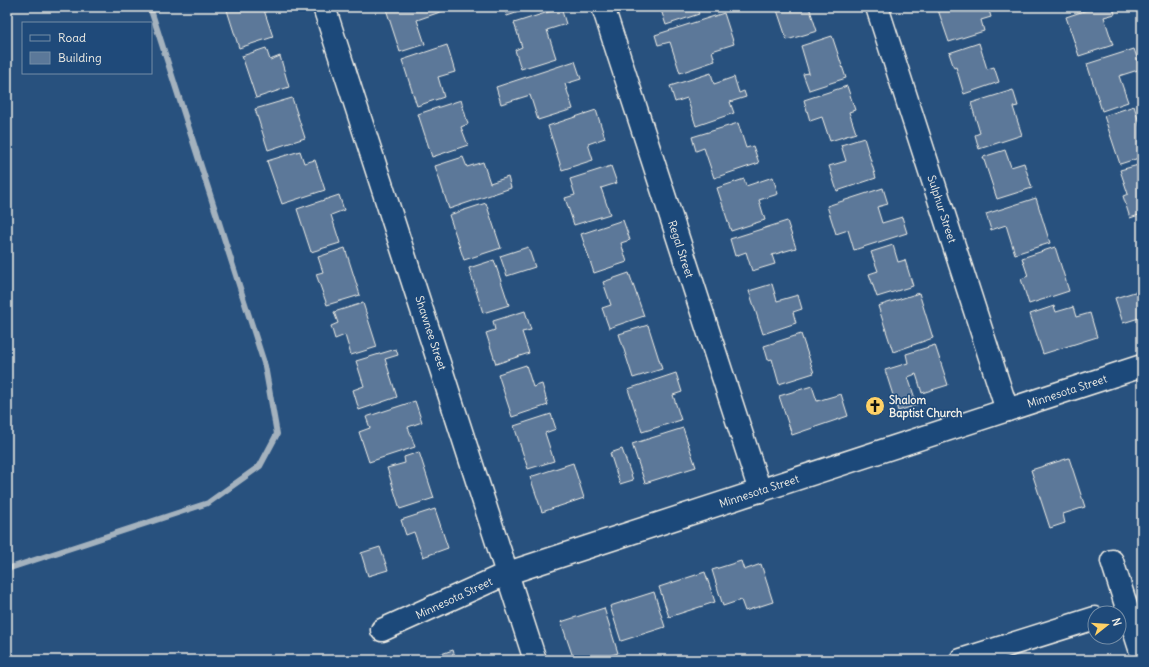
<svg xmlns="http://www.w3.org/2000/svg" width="1149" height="667" font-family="Delius,sans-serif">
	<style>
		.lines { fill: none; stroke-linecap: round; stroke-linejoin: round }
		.stream { stroke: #a4b2be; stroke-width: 6 }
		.building { fill: #5b7899; stroke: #f4f1e8 }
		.minor-casing { stroke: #f4f1e8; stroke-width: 25 }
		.minor { stroke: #1f4a7a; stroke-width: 22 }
		.labels { text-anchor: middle; stroke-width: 3; stroke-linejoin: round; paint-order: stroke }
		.street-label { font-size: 11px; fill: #f4f1e8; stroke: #1f4a7a }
		.poi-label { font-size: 11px; font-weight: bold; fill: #f4f1e8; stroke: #1f4a7a; text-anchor: start }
	</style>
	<rect width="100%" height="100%" fill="#28517e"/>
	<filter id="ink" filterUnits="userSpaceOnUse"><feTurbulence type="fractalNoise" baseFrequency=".025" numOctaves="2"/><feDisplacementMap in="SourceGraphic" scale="8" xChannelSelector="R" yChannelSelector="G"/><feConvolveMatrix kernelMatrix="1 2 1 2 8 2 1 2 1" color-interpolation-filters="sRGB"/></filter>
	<g filter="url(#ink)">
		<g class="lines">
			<!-- stream -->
			<path class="stream" d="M7 569 208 503 260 466 277 434 265 366 150 7"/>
		</g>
		<!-- building -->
		<g class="building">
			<path d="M226 7H263L273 37 239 48Z"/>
			<path d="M392 7H442L443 11 417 20 425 44 400 52 386 9Z"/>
			<path d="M504 7H534L507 16Z"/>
			<path d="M660 7H696L699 14 666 25Z"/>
			<path d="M776 7H809L817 31 787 40Z"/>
			<path d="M937 7H988L991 17 981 20 984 31 949 42Z"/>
			<path d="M1096 7H1113L1115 14 1104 17 1113 45 1079 56 1066 17Z"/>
			<path d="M561 8 566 24 547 30 556 58 521 69 515 50 522 47 514 23Z"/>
			<path d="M724 13 734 44 712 51 715 61 680 73 670 42 658 45 655 35Z"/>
			<path d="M832 36 846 78 809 90 803 74 809 73 801 46Z"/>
			<path d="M979 43 987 69 994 67 999 82 964 94 956 67 954 68 949 53Z"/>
			<path d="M447 45 455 72 438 77 444 97 417 106 402 60Z"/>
			<path d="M266 48 270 60 280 56 289 87 256 98 242 56Z"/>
			<path d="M1134 49 1141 69 1119 76 1128 102 1102 111 1087 64Z"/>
			<path d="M575 61 581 79 565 84 573 109 538 120 530 95 501 104 496 87Z"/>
			<path d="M711 73 714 84 734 77 739 93 744 91 746 97 730 102 734 113 696 126 687 98 675 102 670 86Z"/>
			<path d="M847 86 855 110 849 112 856 133 830 141 822 117 810 121 804 100Z"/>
			<path d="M1013 90 1018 106 1013 107 1022 135 979 149 975 135 980 133 971 103Z"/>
			<path d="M292 98 305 138 268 150 255 109Z"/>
			<path d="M461 100 468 124 461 127 468 145 432 157 418 114Z"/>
			<path d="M1134 106 1142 132V157L1120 164 1104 116Z"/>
			<path d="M596 110 605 138 588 144 593 160 562 170 548 126Z"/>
			<path d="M738 123 746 148 753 146 759 163 714 178 704 148 696 151 692 137Z"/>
			<path d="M864 138 876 178 837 191 829 166 846 161 841 145Z"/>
			<path d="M1005 150 1011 167 1024 163 1032 188 997 199 983 157Z"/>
			<path d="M300 151 304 163 315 160 325 190 282 204 267 161Z"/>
			<path d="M463 157 467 167 483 162 490 183 508 177 511 188 449 209 435 166Z"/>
			<path d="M1142 164V214L1130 218 1123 196 1128 194 1120 170Z"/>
			<path d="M611 166 617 183 601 188 610 214 574 225 565 198 575 195 570 179Z"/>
			<path d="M773 177 778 194 759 200 765 220 731 231 717 188 744 179 746 186Z"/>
			<path d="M883 188 888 204 877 207 882 223 902 217 907 233 854 250 848 230 836 234 827 206Z"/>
			<path d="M339 195 344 210 331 215 340 243 311 252 297 209Z"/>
			<path d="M1036 198 1050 243 1015 254 1006 225 991 230 986 214Z"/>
			<path d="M486 203 501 248 464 260 449 215Z"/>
			<path d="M623 220 630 240 621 243 627 262 594 273 581 234Z"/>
			<path d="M787 221 796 248 772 255 775 264 752 271 746 252 735 256 730 239Z"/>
			<path d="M893 245 898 262 905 260 913 286 877 297 869 274 878 271 871 252Z"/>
			<path d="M528 247 535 267 507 276 500 256Z"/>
			<path d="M1055 247 1069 291 1029 304 1021 279 1028 276 1022 258Z"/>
			<path d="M345 248 360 295 327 305 316 274 323 272 318 257Z"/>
			<path d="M494 260 509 305 483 313 469 268Z"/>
			<path d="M629 273 644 316 609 328 602 308 611 305 603 282Z"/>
			<path d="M772 284 777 301 798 295 802 309 793 312 796 323 763 334 749 291Z"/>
			<path d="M1141 290 1142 317 1123 323 1115 298Z"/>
			<path d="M919 293 933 338 893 352 878 306Z"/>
			<path d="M363 303 377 347 351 355 345 335 335 339 331 326 338 323 334 312Z"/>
			<path d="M1054 306 1056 312 1073 307 1076 317 1090 313 1097 337 1043 354 1030 314Z"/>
			<path d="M525 311 531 330 522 332 529 353 496 364 486 333 495 330 493 321Z"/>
			<path d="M648 325 662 369 633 378 619 334Z"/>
			<path d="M801 334 814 373 779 384 772 359 768 360 764 346Z"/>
			<path d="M935 345 948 385 922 393 916 374 908 377 917 405 898 411 885 370 908 363 906 354Z"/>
			<path d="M396 349 398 355 385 359 397 397 359 410 353 390 364 386 356 361Z"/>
			<path d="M526 365 533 387 542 384 548 405 512 417 498 374Z"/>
			<path d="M676 373 682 392 673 395 681 420 642 432 628 389Z"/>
			<path d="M812 386 817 401 841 394 848 416 792 435 779 396Z"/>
			<path d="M415 401 422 422 408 427 415 447 369 462 359 432 370 428 366 417Z"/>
			<path d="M551 414 556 429 545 433 554 461 528 469 514 426Z"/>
			<path d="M683 428 696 467 645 483 632 444Z"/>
			<path d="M622 449 633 480 620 484 610 453Z"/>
			<path d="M419 452 434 498 400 509 387 468 405 463 404 457Z"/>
			<path d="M1069 458 1085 507 1063 514 1065 523 1050 528 1031 470Z"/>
			<path d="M573 463 584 498 542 512 530 477Z"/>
			<path d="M435 509 448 548 423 557 414 532 406 535 401 520Z"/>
			<path d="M380 547 388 570 368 576 361 553Z"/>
			<path d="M741 561 744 570 761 564 773 602 745 611 741 600 723 606 712 570Z"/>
			<path d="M705 572 715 602 669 617 659 587Z"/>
			<path d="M654 592 665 627 621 641 610 606Z"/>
			<path d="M604 608 618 653 596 660H574L561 622Z"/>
			<path d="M453 650 456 660H423Z"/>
		</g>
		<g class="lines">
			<defs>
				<g id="minor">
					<path d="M324 7 535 660"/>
					<path d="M603 7 760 491"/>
					<path d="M877 7 1007 410"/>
					<path d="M1112 561 1142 655"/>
					<path d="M382 630 508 573 1142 366"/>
					<path d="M961 660 1095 618"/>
				</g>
			</defs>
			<!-- minor casing -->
			<use href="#minor" class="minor-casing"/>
			<!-- minor -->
			<use href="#minor" class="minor"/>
		</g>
	</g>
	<!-- icons -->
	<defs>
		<symbol id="church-disc" viewBox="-11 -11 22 22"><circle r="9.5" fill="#ffd166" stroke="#1f4a7a"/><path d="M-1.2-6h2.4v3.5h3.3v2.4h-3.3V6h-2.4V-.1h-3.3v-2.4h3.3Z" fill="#111"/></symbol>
	</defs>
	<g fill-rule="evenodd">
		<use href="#church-disc" x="864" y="395" width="22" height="22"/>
	</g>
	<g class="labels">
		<!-- street labels -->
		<g class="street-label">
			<text transform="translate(942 209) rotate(72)" y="4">Sulphur Street</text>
			<text transform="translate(681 249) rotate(72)" y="4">Regal Street</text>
			<text transform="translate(431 333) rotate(72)" y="4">Shawnee Street</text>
			<text transform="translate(1067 391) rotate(-18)" y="4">Minnesota Street</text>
			<text transform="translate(759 491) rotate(-18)" y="4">Minnesota Street</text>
			<text transform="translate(454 598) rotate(-25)" y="4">Minnesota Street</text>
		</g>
		<!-- poi labels -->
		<g class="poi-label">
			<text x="889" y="404">Shalom<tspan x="889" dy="13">Baptist Church</tspan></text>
		</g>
	</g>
	<!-- margin -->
	<rect width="1149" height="667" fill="none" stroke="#1f4a7a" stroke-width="24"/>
	<rect x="12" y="12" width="1125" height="643" fill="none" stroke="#f4f1e8" stroke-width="1.5" filter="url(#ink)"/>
	<!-- legend -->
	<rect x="22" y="22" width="130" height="52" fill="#1f4a7a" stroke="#748da6"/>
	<rect x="30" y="35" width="20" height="6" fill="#1f4a7a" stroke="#748da6"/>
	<text x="58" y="42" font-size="12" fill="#f4f1e8">Road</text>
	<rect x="30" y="52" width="20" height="12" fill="#5b7899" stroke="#748da6"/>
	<text x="58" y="62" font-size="12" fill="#f4f1e8">Building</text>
	<!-- north arrow -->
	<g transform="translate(1107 625) rotate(73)"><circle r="19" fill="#1f4a7a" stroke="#748da6"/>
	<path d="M0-3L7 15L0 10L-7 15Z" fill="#ffd166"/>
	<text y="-6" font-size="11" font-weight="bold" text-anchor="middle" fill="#f4f1e8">N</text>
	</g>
</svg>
